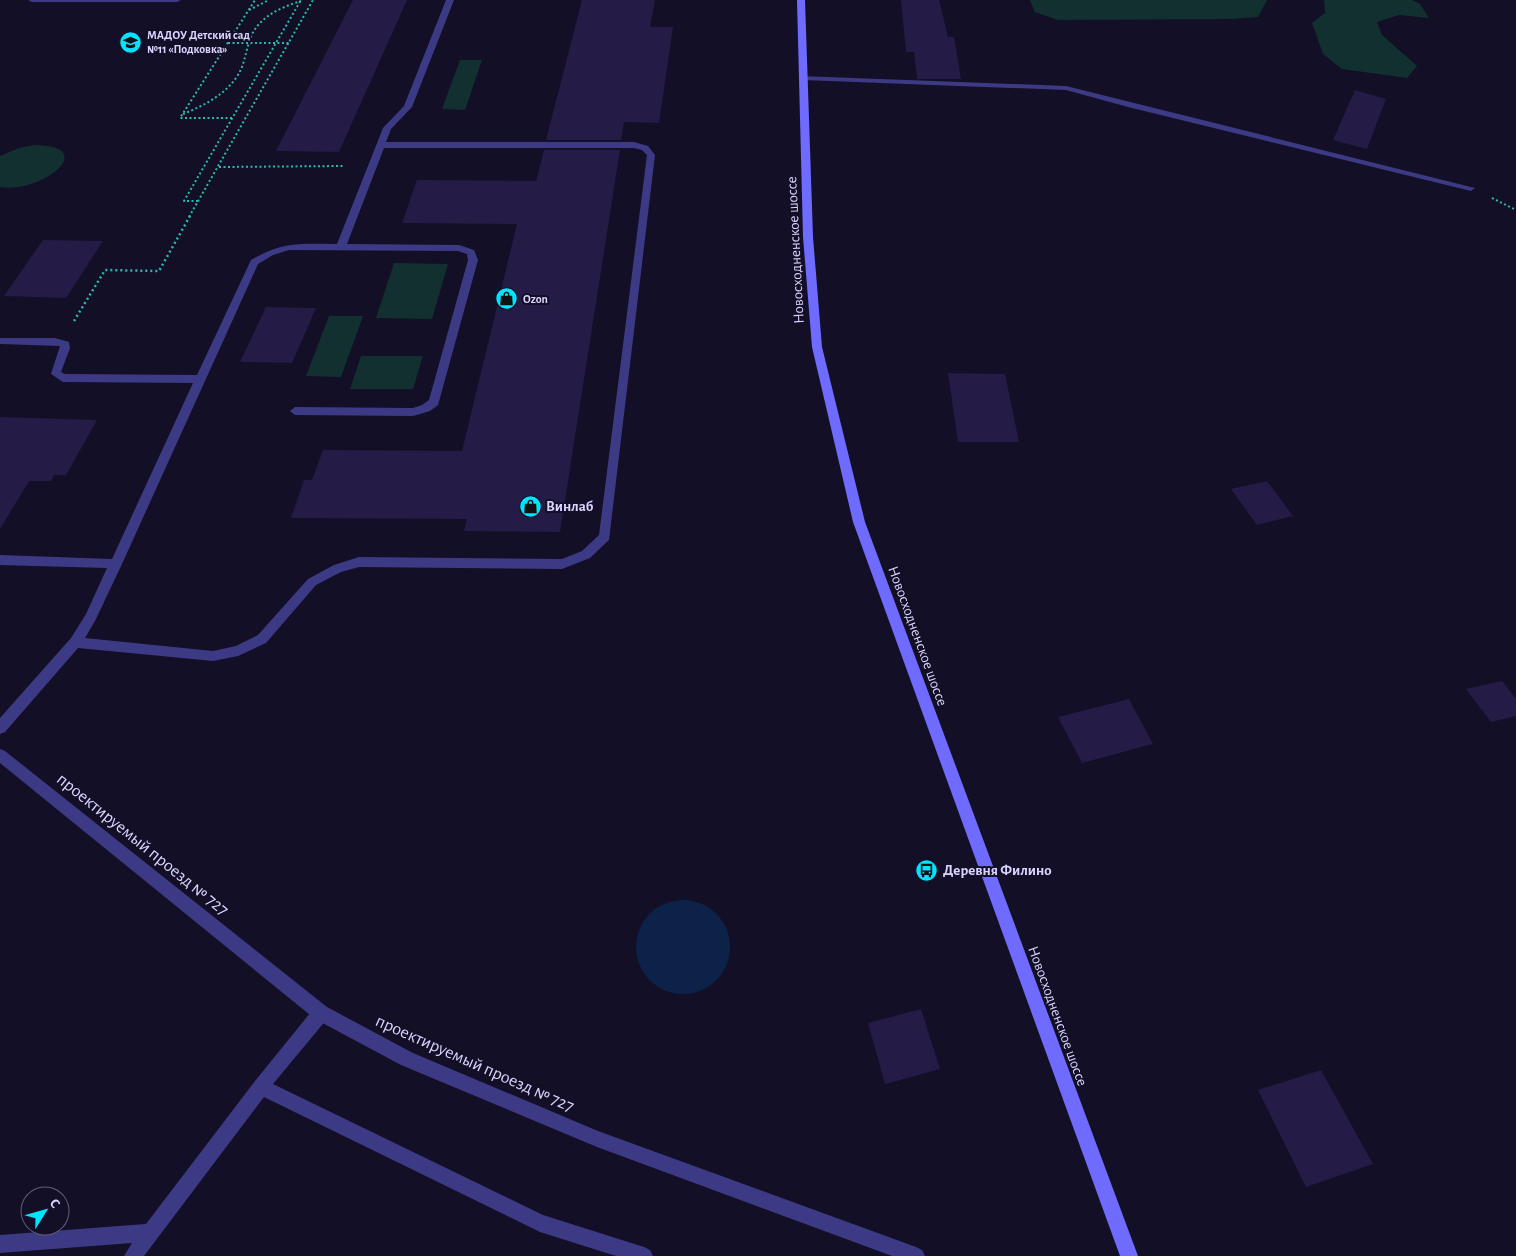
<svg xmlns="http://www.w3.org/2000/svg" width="1516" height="1256" font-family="'Alegreya Sans',sans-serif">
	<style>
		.green { fill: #12302f }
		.water { fill: #0c2248 }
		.building { fill: #241b47 }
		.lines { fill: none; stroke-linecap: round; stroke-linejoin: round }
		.path-far1 { stroke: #2fb8b0; stroke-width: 2; stroke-dasharray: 2 2.5; stroke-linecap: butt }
		.path { stroke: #2fb8b0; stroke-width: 2.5; stroke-dasharray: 2 3; stroke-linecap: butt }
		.service { fill: #3d3a85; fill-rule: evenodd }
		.minor { fill: #3d3a85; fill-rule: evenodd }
		.secondary { fill: #6f6bff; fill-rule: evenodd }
		.labels { text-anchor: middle; stroke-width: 4; stroke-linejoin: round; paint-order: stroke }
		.far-poi-label { font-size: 12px; font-weight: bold; fill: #d9d4ff; stroke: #130f26; text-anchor: start }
		.street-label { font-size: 15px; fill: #d9d4ff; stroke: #130f26 }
		.poi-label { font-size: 15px; font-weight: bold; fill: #d9d4ff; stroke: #130f26; text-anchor: start }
		.near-street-label { font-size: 18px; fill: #d9d4ff; stroke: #130f26 }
	</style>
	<rect width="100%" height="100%" fill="#130f26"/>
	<!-- green -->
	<g class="green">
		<path d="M1030 0H1267L1258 17 1232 19 1058 20 1035 12Z"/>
		<path d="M1324 0H1412L1420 4 1429 18 1399 15 1377 22 1382 35 1417 66 1407 78 1342 69 1323 54 1312 23 1325 13Z"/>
		<path d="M460 60H482L465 110 442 109Z"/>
		<path d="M34 145C102 146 41 194 0 187V156L19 148Z"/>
		<path d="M394 263 448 264 432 319 376 318Z"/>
		<path d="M329 316H363L341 377 306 376Z"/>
		<path d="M361 356H423L413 389H350Z"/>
	</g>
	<!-- water -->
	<circle class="water" cx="683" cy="947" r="47"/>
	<!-- building -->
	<g class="building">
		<path d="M353 0H407L339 152 276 151Z"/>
		<path d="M582 0H655L650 27H673L659 123 624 122 621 140H546Z"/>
		<path d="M901 0H939L948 37H954L961 79H917L914 52H906Z"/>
		<path d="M1355 90 1386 99 1367 149 1333 140Z"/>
		<path d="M544 150H620L560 532 464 531 467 519 291 518 304 480H312L323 450 462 451 517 224 402 223 417 180 536 181Z"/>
		<path d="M43 240 103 241 66 298 4 296Z"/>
		<path d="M266 307 316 308 292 363 240 362Z"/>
		<path d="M948 373 1005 374 1019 442H958Z"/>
		<path d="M0 417 97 420 66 475H54L51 481H29L0 529Z"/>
		<path d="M1267 481 1293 516 1257 525 1231 489Z"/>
		<path d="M1502 681 1516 699V716L1491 722 1466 689Z"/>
		<path d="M1129 699 1153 744 1082 763 1058 717Z"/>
		<path d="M921 1009 940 1069 885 1084 868 1023Z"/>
		<path d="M1321 1070 1373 1164 1306 1187 1258 1090Z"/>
	</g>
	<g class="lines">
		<!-- path-far1 -->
		<g class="path-far1">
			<path d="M249 10 269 0"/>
			<path d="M228 43H289"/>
			<path d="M183 114C203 106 223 96 236 78 244 67 245 55 249 42 256 18 279 8 301 1"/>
			<path d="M232 118H180L255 0"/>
			<path d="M219 167 344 166"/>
			<path d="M1492 198 1516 210"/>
			<path d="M198 201H184L301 0"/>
			<path d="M189 217 313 0"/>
		</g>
		<!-- path -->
		<path class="path" d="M74 321 105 270 159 271 190 216"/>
		<!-- service -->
		<g class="service">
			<path d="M28 0H181L177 2H32Z"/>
			<path d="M446 0H454L412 107 391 129 386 142H634L648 146 655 155 609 540 590 558 562 569 359 567 341 572 316 585 266 643 238 656 213 661 78 648 5 732 0 734V718L71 638 86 614 107 568 0 565V555L112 559 193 383 63 382 51 374 60 346 0 344V338H55L69 342 70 348 61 372 65 374 197 375 251 260C284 241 300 244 337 244L383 128 404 106ZM384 148H634L642 150 647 155 599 535 582 551 562 559 359 557 334 565 308 579 258 635 236 646 213 651 85 638 95 621 122 564 258 264 273 255 289 250 458 251 467 254 468 260 429 400 422 405 413 408 295 407 290 411 295 415 413 416 430 411 438 405 478 260 474 250 459 245 347 244Z"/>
			<path d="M800 76 1066 86 1475 188 1471 191 1128 107 1066 90 803 80H800Z"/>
			<path d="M321 1005 327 1007 329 1013 327 1019 273 1084 543 1215 644 1247 650 1250 653 1256H616L540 1232 264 1097 144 1256H124L132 1243 0 1253V1235L146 1224 255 1081 315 1007Z"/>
		</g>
		<!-- minor -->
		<path class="minor" d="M0 749 5 751 327 1007 413 1053 598 1131 916 1247 922 1250 925 1256H892L597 1147 401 1065 315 1019 0 763Z"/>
		<!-- secondary -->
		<path class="secondary" d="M797 0H805L813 237 822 347 865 522 1138 1256H1120L853 522 812 347 803 237Z"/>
	</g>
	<!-- icons -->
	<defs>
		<symbol id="school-disc" viewBox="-11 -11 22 22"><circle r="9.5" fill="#00e5ff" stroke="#130f26"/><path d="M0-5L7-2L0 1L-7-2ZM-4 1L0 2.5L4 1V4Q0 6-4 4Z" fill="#111"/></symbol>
		<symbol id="shop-disc" viewBox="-11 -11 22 22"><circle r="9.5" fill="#00e5ff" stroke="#130f26"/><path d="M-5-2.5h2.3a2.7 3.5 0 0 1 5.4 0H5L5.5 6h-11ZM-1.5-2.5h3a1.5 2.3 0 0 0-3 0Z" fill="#111"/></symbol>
		<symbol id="bus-disc" viewBox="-11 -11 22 22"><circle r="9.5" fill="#00e5ff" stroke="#130f26"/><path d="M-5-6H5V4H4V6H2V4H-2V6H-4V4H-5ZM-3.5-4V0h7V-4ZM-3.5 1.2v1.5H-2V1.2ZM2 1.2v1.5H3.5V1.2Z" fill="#111"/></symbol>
	</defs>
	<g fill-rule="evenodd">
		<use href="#school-disc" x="118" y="30" width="25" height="25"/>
		<use href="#shop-disc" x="494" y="286" width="25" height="25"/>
		<use href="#shop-disc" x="518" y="494" width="25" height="25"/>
		<use href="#bus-disc" x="914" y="858" width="25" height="25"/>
	</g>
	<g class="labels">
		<!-- far-poi labels -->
		<g class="far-poi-label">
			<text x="147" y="39">МАДОУ Детский сад<tspan x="147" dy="14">№11 «Подковка»</tspan></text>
			<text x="523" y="303">Ozon</text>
		</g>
		<!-- street labels -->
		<g class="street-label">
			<text transform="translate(795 250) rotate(-93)" y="5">Новосходненское шоссе</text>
			<text transform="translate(918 636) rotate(70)" y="5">Новосходненское шоссе</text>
			<text transform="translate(1058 1016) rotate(70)" y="5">Новосходненское шоссе</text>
		</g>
		<!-- poi labels -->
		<g class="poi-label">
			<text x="546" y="511">Винлаб</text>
			<text x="943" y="875">Деревня Филино</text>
		</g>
		<!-- near-street labels -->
		<g class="near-street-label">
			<text transform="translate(143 844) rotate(39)" y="6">проектируемый проезд № 727</text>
			<text transform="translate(475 1063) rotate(24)" y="6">проектируемый проезд № 727</text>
		</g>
	</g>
	<!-- north arrow -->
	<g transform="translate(45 1211) rotate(53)"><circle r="24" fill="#130f26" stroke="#625e7d"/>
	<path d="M0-4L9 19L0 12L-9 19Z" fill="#00e5ff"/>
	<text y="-8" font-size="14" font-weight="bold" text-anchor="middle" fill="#d9d4ff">С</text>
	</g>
</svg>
